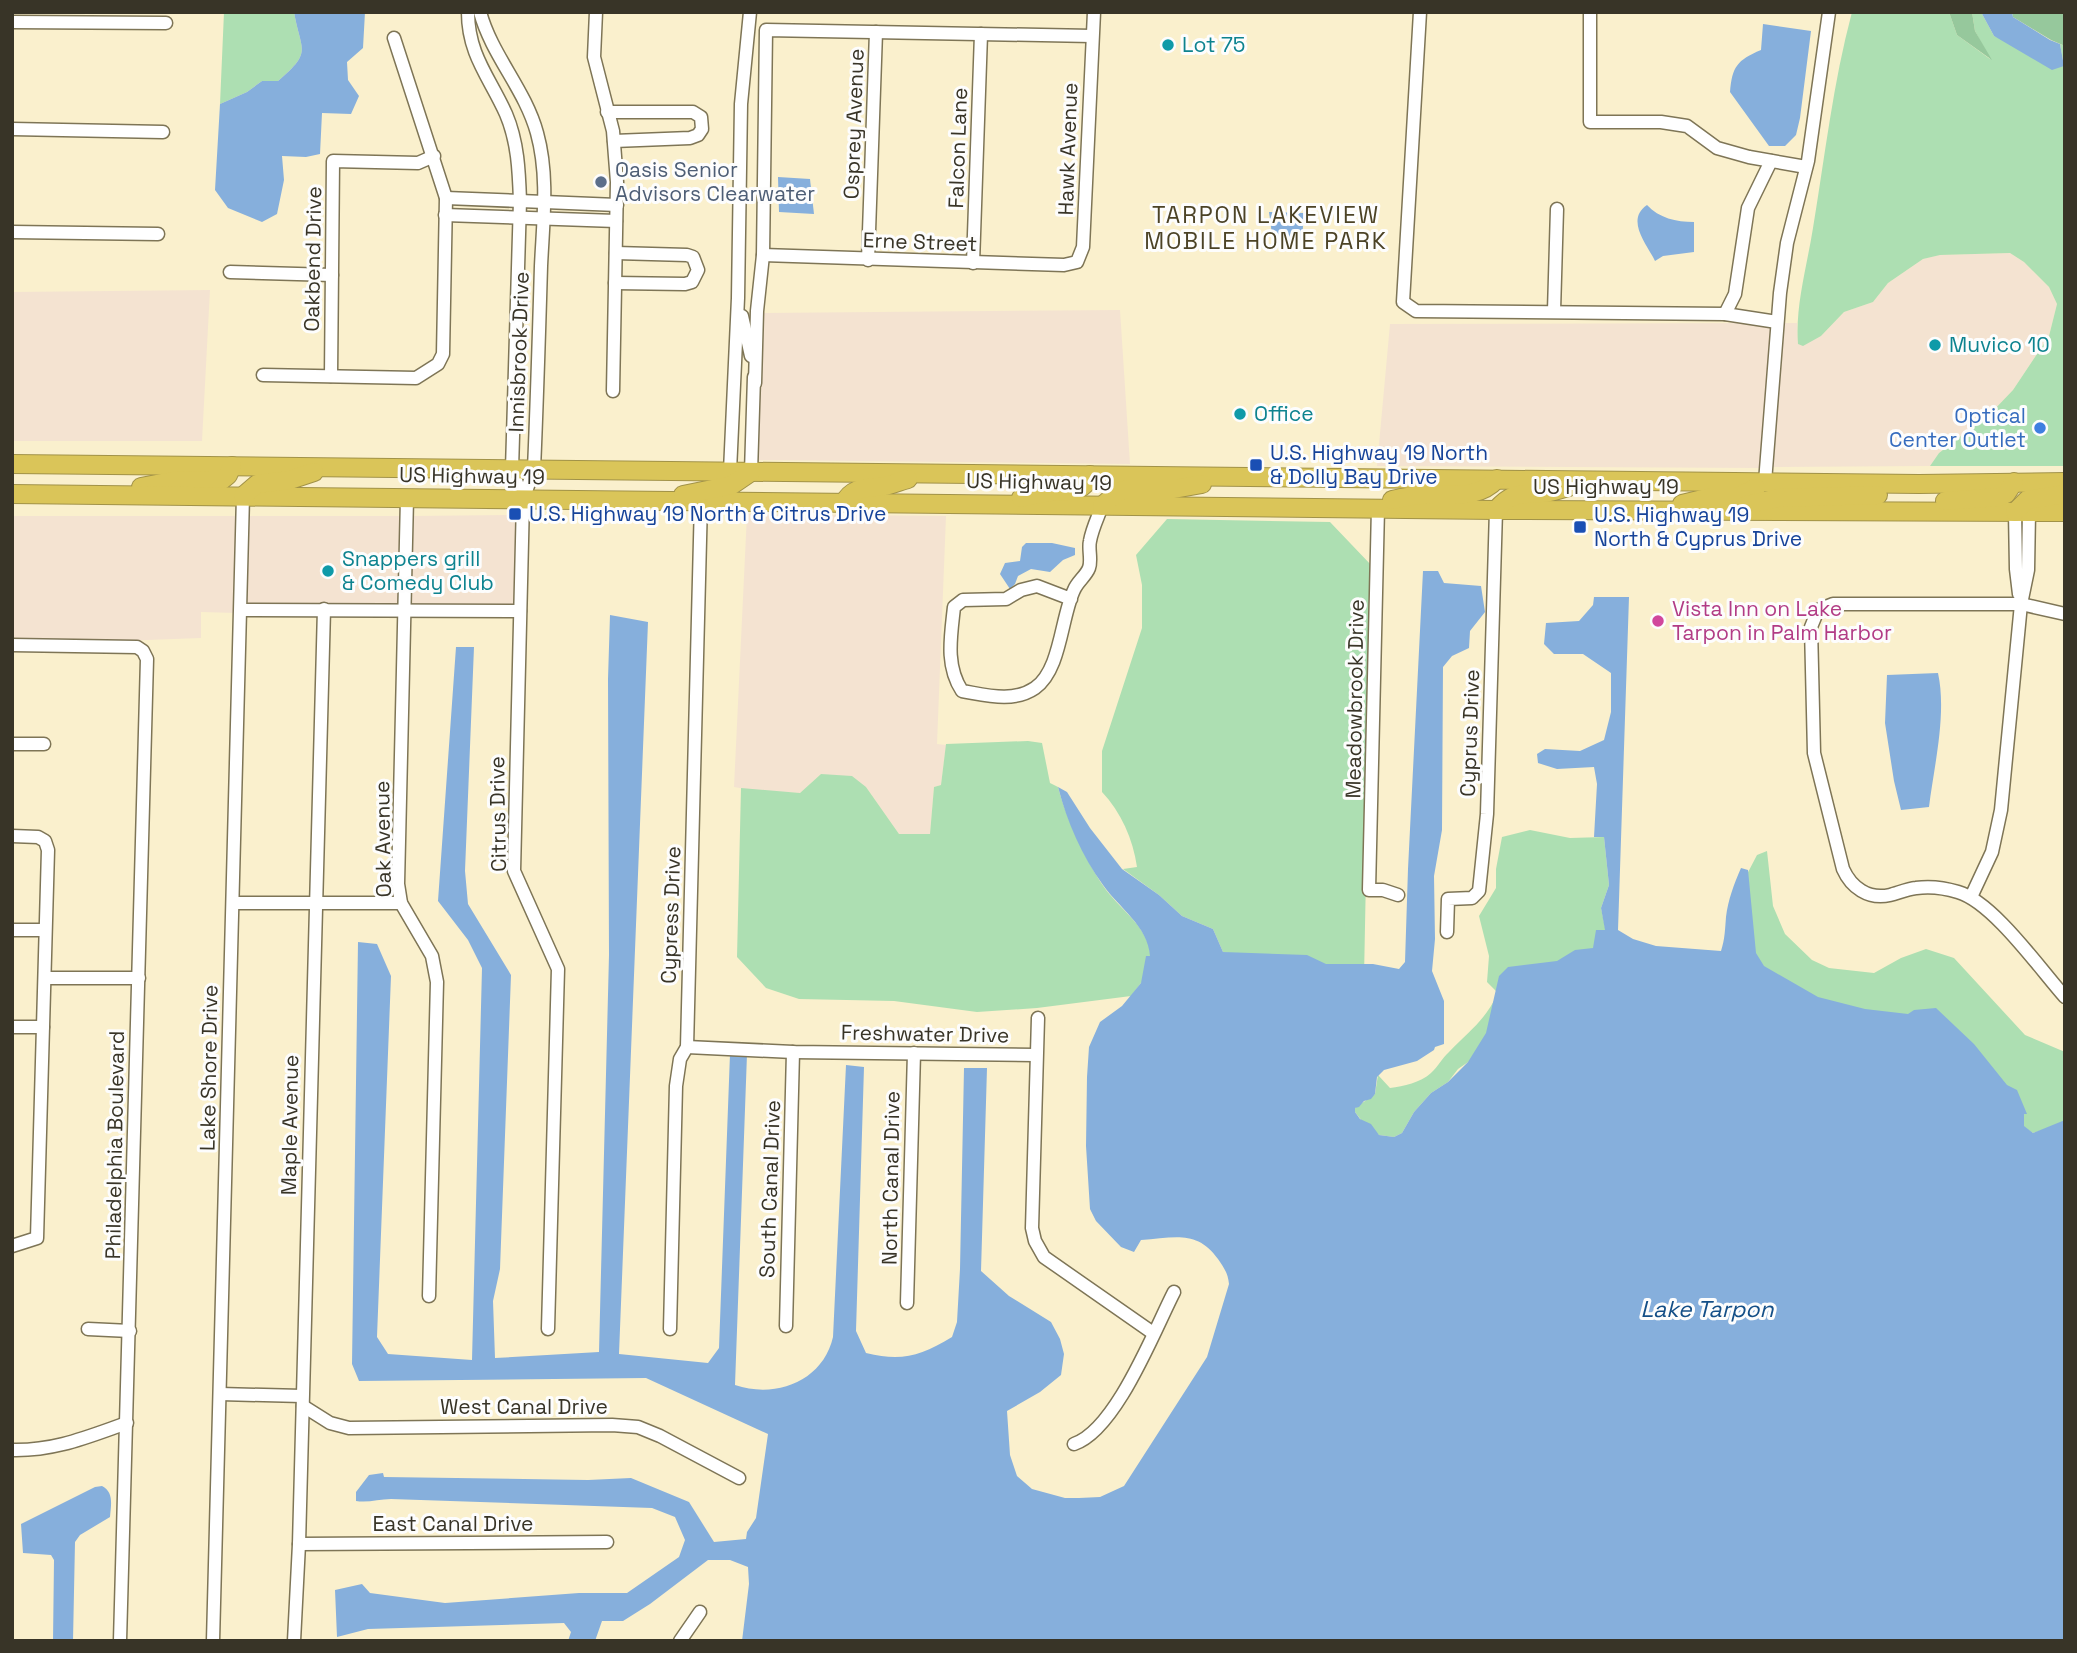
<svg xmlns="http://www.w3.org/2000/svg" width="2077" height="1653" font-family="'Space Grotesk',sans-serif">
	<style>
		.commercial { fill: #f4e3d1 }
		.green { fill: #addfb2 }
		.forest { fill: #96c89c }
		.water { fill: #86afdc }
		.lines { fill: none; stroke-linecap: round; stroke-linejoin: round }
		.minor-casing { stroke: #7e7556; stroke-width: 15 }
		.highway-casing { stroke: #a19248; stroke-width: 20 }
		.minor { stroke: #fff; stroke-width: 12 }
		.highway { stroke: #dac559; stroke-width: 18 }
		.culture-dot { fill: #0f9aa8; stroke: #fdfdfd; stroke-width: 2.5 }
		.service-dot { fill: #5c6f8a; stroke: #fdfdfd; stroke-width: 2.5 }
		.shop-dot { fill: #3f7fe0; stroke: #fdfdfd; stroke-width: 2.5 }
		.transit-dot { fill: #1a4fb4; stroke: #fdfdfd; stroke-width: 2.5 }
		.hotel-dot { fill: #d1479c; stroke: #fdfdfd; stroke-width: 2.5 }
		.labels { text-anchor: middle; stroke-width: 6; stroke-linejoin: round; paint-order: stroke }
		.culture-label { font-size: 21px; fill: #0d838f; stroke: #fdfdfd; text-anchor: start }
		.street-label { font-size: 21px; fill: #383427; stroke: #fdfdfd }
		.service-label { font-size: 21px; fill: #4e5e75; stroke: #fdfdfd; text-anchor: start }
		.shop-label { font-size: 21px; fill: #366cbe; stroke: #fdfdfd; text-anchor: end }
		.transit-label { font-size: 21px; fill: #164399; stroke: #fdfdfd; text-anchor: start }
		.hotel-label { font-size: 21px; fill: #b23c85; stroke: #fdfdfd; text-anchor: start }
		.neighbourhood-label { font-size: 23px; letter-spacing: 2px; fill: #4c4326; stroke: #fdfdfd }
		.water-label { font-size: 23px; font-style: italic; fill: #144f87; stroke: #fdfdfd }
	</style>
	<rect width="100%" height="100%" fill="#faf0cd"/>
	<!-- commercial -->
	<g class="commercial">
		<path d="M2010 253 2024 262 2049 287 2057 304 2049 336 2013 390 1991 413 1939 453 1930 466 1771 467 1782 323H1797L1798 344 1821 336 1844 312 1873 302 1888 283 1923 259 1939 255Z"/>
		<path d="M210 290 202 441H12V292Z"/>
		<path d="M1120 310 1130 464 757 460 762 313Z"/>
		<path d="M1754 323 1772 325 1761 468 1377 466 1390 324Z"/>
		<path d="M747 514 946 516 937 744 946 745 941 785 934 787 930 834H899L866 787 821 774 800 793 756 791 734 787Z"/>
		<path d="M518 515 516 607 409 606 412 516Z"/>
		<path d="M12 516H237L236 613 201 612V638L12 645Z"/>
		<path d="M247 516H402L399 606 246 605Z"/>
	</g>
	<!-- green -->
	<g class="green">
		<path d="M224 12H294C301 52 313 51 278 81H262L247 92 220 104Z"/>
		<path d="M1852 12H1949L1957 35 1990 59 1975 31 1972 12H1981L1994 36 2064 66 2060 44 2065 46V466H1930L1939 453 1991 413 2013 390 2049 336 2057 304 2049 287 2024 262 2010 253 1940 255 1923 259 1888 283 1873 302 1844 312 1821 336 1803 346 1798 344C1795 306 1807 266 1813 228 1825 156 1833 83 1852 12Z"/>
		<path d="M1167 519 1330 522 1372 566 1364 978 1223 952 1213 929 1182 916 1159 895 1123 869 1137 867C1133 839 1121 812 1102 792V751L1142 628V585L1136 555Z"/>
		<path d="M1028 741 1042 743 1050 783 1058 787C1066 818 1086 861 1104 887 1118 907 1139 920 1148 943 1151 951 1150 962 1151 970L1131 996 1037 1008 977 1012 894 1001 799 999 766 988 737 957 741 788 800 793 821 774 852 776 866 787 899 834H930L934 787 941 785 946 744Z"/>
		<path d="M1530 830 1570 838 1604 837 1609 885 1601 908 1610 951 1510 1033 1458 1069 1448 1082 1431 1093 1414 1112 1402 1133 1394 1137 1379 1135 1365 1125 1355 1112V1108L1375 1094 1378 1075 1390 1088C1404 1086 1420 1083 1431 1073 1438 1067 1442 1058 1449 1052 1470 1030 1484 1022 1498 993L1487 982 1489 956 1479 916 1496 888V869L1502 837Z"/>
		<path d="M1767 851 1773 906 1785 934 1812 960 1829 968 1874 973 1901 958 1926 949 1954 958 2025 1035 2065 1052V1123L2033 1133 2011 1119 2013 1114H2026L1897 1028 1749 981 1744 880 1757 855Z"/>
	</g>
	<!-- forest -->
	<g class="forest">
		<path d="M1949 12H1972L1975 31 1992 60 1957 35Z"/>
		<path d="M2012 12H2065V46L2051 40 2013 17Z"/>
	</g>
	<!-- water -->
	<g class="water">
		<path d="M294 12H365L363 48 347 62 348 80 359 96 351 114 322 113 320 154 306 157 282 156 284 180 277 214 262 222 228 208 215 190 220 104 247 92 262 81H278C313 51 301 52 294 12Z"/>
		<path d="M1981 12H2012L2013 17 2050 40 2060 44 2064 66 2052 70 1994 36Z"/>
		<path d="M1763 24 1811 31 1800 118 1796 135 1785 146H1769L1730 92C1732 67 1737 60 1761 50Z"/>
		<path d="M778 177 810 179 814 214 779 212Z"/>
		<path d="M1647 205C1659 218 1676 222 1694 222V252L1663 256 1655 261C1647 244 1625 220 1647 205Z"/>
		<path d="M1269 212 1304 213 1302 240 1273 242Z"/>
		<path d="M1026 543H1052L1075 548V555L1063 560 1050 572 1031 569 1018 576 1015 584 1010 589 1000 574 1005 563 1020 561 1022 547Z"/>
		<path d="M1423 571H1438L1444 583 1481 586 1485 612 1470 631 1469 648 1452 656 1443 667 1442 830 1434 876 1435 939 1432 971 1444 1001V1044L1435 1047 1434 1050 1417 1061 1384 1070 1377 1077 1375 1094 1371 1099 1364 1101 1359 1107 1355 1108V1112L1360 1119 1371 1124 1379 1135 1394 1137 1402 1133 1414 1112 1431 1093 1448 1082 1468 1062 1486 1033 1499 976 1508 967 1557 961 1575 950 1593 948 1596 930H1605L1601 908 1609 885 1604 837H1594L1597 784 1594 767 1557 769 1538 763 1537 754 1545 749 1580 751 1604 740 1611 712V673L1583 654H1554L1544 644 1546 623 1579 621 1593 605 1594 597H1629L1618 930 1633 939 1656 946 1721 951C1725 939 1725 929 1726 917 1728 900 1734 884 1741 868L1748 870 1756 953 1764 966 1818 997 1865 1009 1908 1014 1914 1010 1936 1008 1974 1044 2007 1085 2017 1090 2027 1114H2024V1126L2033 1133 2065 1120V1641H742L749 1584 748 1567 730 1560H708L650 1604 623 1621H602L595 1641H568L571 1632 564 1623 368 1629 337 1637 335 1590 362 1584 370 1593 445 1603 579 1593H627L679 1557 685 1540 675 1517 652 1508 391 1499C379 1499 368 1503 356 1501V1492L369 1475 383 1473 384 1477 588 1480 631 1478 689 1502 714 1542 746 1539 747 1532 756 1518 768 1434 646 1378 359 1381 352 1364 358 942 377 944 391 976 377 1337 388 1354 472 1360 482 968 468 940 438 901 456 647H474L465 871 468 904 511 975 500 1269 493 1301 495 1358 599 1352 609 955 608 679 610 615 648 622 619 1354 708 1363 719 1348 730 1054H747L735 1385C776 1399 823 1381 833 1337L846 1065 864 1067 856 1331 866 1353C902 1362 920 1356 952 1337L957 1322 960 1269 964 1068H987L981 1271 1009 1296 1051 1322 1060 1339 1064 1354 1061 1375 1040 1392 1007 1411 1010 1455 1017 1476 1032 1489 1065 1498H1079L1100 1497 1124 1486 1207 1357 1229 1284C1228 1273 1224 1268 1218 1259 1197 1229 1173 1238 1141 1240L1134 1252 1121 1247 1096 1221 1090 1209 1086 1146 1087 1077 1089 1047 1100 1022 1122 1006 1141 983 1146 956H1150C1148 926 1119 908 1103 885 1082 856 1067 822 1058 787L1067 792 1090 828 1122 869 1159 895 1182 916 1213 929 1223 952 1307 955 1326 964H1373L1399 969 1405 962 1408 869Z"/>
		<path d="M1938 673C1947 714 1934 766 1929 807L1901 810 1894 781 1885 723 1887 675Z"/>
		<path d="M102 1486C114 1492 111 1505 110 1517L80 1535 75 1542 73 1641H53L54 1560 51 1555 23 1553 21 1524 95 1487Z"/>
	</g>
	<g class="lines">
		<defs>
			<g id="minor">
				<path d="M468 12C468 55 490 78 506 114 518 142 519 172 520 201L512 469 523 500"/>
				<path d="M480 12C492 56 525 89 537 133 549 176 543 222 541 266 539 334 537 401 534 469L523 500 514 871 558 969 548 1329"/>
				<path d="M596 12 594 57 613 131 617 182 613 391"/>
				<path d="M1420 12 1403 302 1416 311 1725 314 1777 322"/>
				<path d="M1590 12V122H1661L1687 126 1717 148 1749 157 1806 167"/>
				<path d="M12 22 166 23"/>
				<path d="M607 112H693L701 117 702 129 698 135 690 138 614 141"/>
				<path d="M12 129 163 132"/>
				<path d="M446 198 617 205"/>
				<path d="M445 215 616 221"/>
				<path d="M12 232 158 234"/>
				<path d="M763 255 1064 265 1077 262 1083 247 1094 12"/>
				<path d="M868 260 876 32"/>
				<path d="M973 263 981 34"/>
				<path d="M230 272 332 275"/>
				<path d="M615 283 685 284 692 282 698 270 693 257 687 255 616 253"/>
				<path d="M1554 311 1557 209"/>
				<path d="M1725 314 1735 294 1748 208 1771 161"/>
				<path d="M742 316 751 356"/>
				<path d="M263 375 416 378 438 364 443 354 446 198 394 38"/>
				<path d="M331 376 333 161 418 163 434 156"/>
				<path d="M755 383 757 311 763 255 766 30 1092 36"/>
				<path d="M730 471 738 298 741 104 750 12"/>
				<path d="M751 472 754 377"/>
				<path d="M1765 482 1780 293 1787 243 1808 161 1829 12"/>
				<path d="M407 498 398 884 401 903 432 956 437 982 429 1296"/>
				<path d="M1378 508 1369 890H1383L1398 895"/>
				<path d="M2015 512 2016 569 2019 594"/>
				<path d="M1071 599 1037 586 1021 590 1006 599 963 600 954 607C951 636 945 665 962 691 986 695 1013 703 1035 688 1061 670 1061 617 1074 590 1077 582 1086 576 1089 568 1092 560 1088 549 1090 541 1092 529 1098 517 1102 506"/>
				<path d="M241 610 520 611"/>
				<path d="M2065 614 2021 604H1833L1818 610 1811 627 1814 753 1843 869C1851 887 1868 900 1890 895 1898 893 1907 889 1916 888 1930 886 1945 888 1958 892 1993 902 2040 969 2065 997"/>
				<path d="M12 645 137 647 143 651 147 659 120 1641"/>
				<path d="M12 744H44"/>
				<path d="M12 836 38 837 45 841 48 850 37 1238 12 1246"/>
				<path d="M1971 897 1992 852 2001 810 2021 604 2028 570 2029 512"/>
				<path d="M233 903H401"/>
				<path d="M12 930H45"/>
				<path d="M1447 932 1448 899 1472 898 1479 891 1487 814 1496 510"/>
				<path d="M45 978H139"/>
				<path d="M1038 1018 1032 1228 1035 1241 1044 1257 1153 1333"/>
				<path d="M12 1027H43"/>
				<path d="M687 1047 793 1052 1035 1055"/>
				<path d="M907 1303 914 1053"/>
				<path d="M786 1326 793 1052"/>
				<path d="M88 1329 130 1331"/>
				<path d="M670 1329 676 1086 680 1059 687 1047 701 501"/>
				<path d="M220 1394 302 1396"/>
				<path d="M303 1406 330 1423 349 1428 612 1425 638 1427 660 1436 739 1478"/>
				<path d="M1074 1444C1116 1430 1154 1331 1174 1292"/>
				<path d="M12 1450C55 1451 87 1437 127 1423"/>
				<path d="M299 1544 607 1542"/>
				<path d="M213 1641 243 496"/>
				<path d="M294 1641 299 1544 324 609"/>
				<path d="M680 1641 700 1612"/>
			</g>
			<g id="highway">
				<path d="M12 464 1919 484 2065 482"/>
				<path d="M141 487 172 481 222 480 228 475 232 466"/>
				<path d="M12 494 1496 510 2065 512"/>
				<path d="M683 495 732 485 751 472"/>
				<path d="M243 496 257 484 290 480 314 472"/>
				<path d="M1021 498C1031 496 1041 493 1051 492 1068 490 1083 495 1090 475"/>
				<path d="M1392 500C1401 498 1411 496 1421 495 1448 493 1477 501 1497 479"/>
				<path d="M1945 501 1999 497 2006 494 2014 482"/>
				<path d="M844 503C853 485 869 489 885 486 893 484 901 481 908 479"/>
				<path d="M1682 504 1711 497H1737L1756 488"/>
				<path d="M1746 505 1778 498 1878 495"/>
				<path d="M1102 506 1118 492 1127 489H1174L1202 484"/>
				<path d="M1496 510C1513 491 1519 495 1542 493 1551 493 1560 489 1569 487"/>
				<path d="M2015 512 2027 500 2065 494"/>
			</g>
		</defs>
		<!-- minor casing -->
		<use href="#minor" class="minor-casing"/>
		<!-- highway casing -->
		<use href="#highway" class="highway-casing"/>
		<!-- minor -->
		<use href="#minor" class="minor"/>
		<!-- highway -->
		<use href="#highway" class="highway"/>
	</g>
	<!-- markers -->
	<g class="culture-dot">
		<circle cx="1168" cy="45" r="7"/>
		<circle cx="1935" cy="345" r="7"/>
		<circle cx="1240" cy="414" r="7"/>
		<circle cx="328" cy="571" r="7"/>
	</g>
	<circle class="service-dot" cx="601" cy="182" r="7"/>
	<circle class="shop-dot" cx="2040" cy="428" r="7"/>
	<g class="transit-dot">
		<rect x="1249" y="458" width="14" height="14" rx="3.5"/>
		<rect x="508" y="507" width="14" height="14" rx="3.5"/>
		<rect x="1573" y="520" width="14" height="14" rx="3.5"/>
	</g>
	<circle class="hotel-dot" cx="1658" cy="621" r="7"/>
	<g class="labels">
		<!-- culture labels -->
		<g class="culture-label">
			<text x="1182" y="52">Lot 75</text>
			<text x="1949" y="352">Muvico 10</text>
			<text x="1254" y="421">Office</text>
			<text x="342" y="566">Snappers grill<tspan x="342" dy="24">&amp; Comedy Club</tspan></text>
		</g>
		<!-- street labels -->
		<g class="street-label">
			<text transform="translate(854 124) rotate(-88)" y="7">Osprey Avenue</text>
			<text transform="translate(958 148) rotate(-88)" y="7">Falcon Lane</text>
			<text transform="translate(1068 149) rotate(-88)" y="7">Hawk Avenue</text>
			<text transform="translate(920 242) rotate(2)" y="7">Erne Street</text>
			<text transform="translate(313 259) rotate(-89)" y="7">Oakbend Drive</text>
			<text transform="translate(519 352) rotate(-88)" y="7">Innisbrook Drive</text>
			<text transform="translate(472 476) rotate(1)" y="7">US Highway 19</text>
			<text transform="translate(1039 482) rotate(1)" y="7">US Highway 19</text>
			<text x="1606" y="494">US Highway 19</text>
			<text transform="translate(1355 699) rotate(-89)" y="7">Meadowbrook Drive</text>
			<text transform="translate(1470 733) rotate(-88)" y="7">Cyprus Drive</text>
			<text transform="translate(498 814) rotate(-91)" y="7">Citrus Drive</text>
			<text transform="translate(383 839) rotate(-91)" y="7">Oak Avenue</text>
			<text transform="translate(671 915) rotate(-88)" y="7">Cypress Drive</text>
			<text transform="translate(925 1034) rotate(1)" y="7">Freshwater Drive</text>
			<text transform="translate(209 1068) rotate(-89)" y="7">Lake Shore Drive</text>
			<text transform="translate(290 1125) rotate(-89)" y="7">Maple Avenue</text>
			<text transform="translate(115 1145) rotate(-89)" y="7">Philadelphia Boulevard</text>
			<text transform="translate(891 1178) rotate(-89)" y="7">North Canal Drive</text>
			<text transform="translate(770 1189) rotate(-88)" y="7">South Canal Drive</text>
			<text x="524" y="1414">West Canal Drive</text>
			<text x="453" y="1531">East Canal Drive</text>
		</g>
		<!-- service labels -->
		<g class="service-label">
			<text x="615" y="177">Oasis Senior<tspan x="615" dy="24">Advisors Clearwater</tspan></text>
		</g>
		<!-- shop labels -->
		<g class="shop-label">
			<text x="2026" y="423">Optical<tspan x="2026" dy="24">Center Outlet</tspan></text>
		</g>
		<!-- transit labels -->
		<g class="transit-label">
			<text x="1270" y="460">U.S. Highway 19 North<tspan x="1270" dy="24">&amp; Dolly Bay Drive</tspan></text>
			<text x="529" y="521">U.S. Highway 19 North &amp; Citrus Drive</text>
			<text x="1594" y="522">U.S. Highway 19<tspan x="1594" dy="24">North &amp; Cyprus Drive</tspan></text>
		</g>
		<!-- hotel labels -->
		<g class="hotel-label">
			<text x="1672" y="616">Vista Inn on Lake<tspan x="1672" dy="24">Tarpon in Palm Harbor</tspan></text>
		</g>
		<!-- neighbourhood labels -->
		<g class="neighbourhood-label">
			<text x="1266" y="223">TARPON LAKEVIEW<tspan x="1266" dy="26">MOBILE HOME PARK</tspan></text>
		</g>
		<!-- water labels -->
		<g class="water-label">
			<text x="1707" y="1317">Lake Tarpon</text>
		</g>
	</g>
	<!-- border -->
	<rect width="2077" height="1653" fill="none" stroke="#383427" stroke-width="28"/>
</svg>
